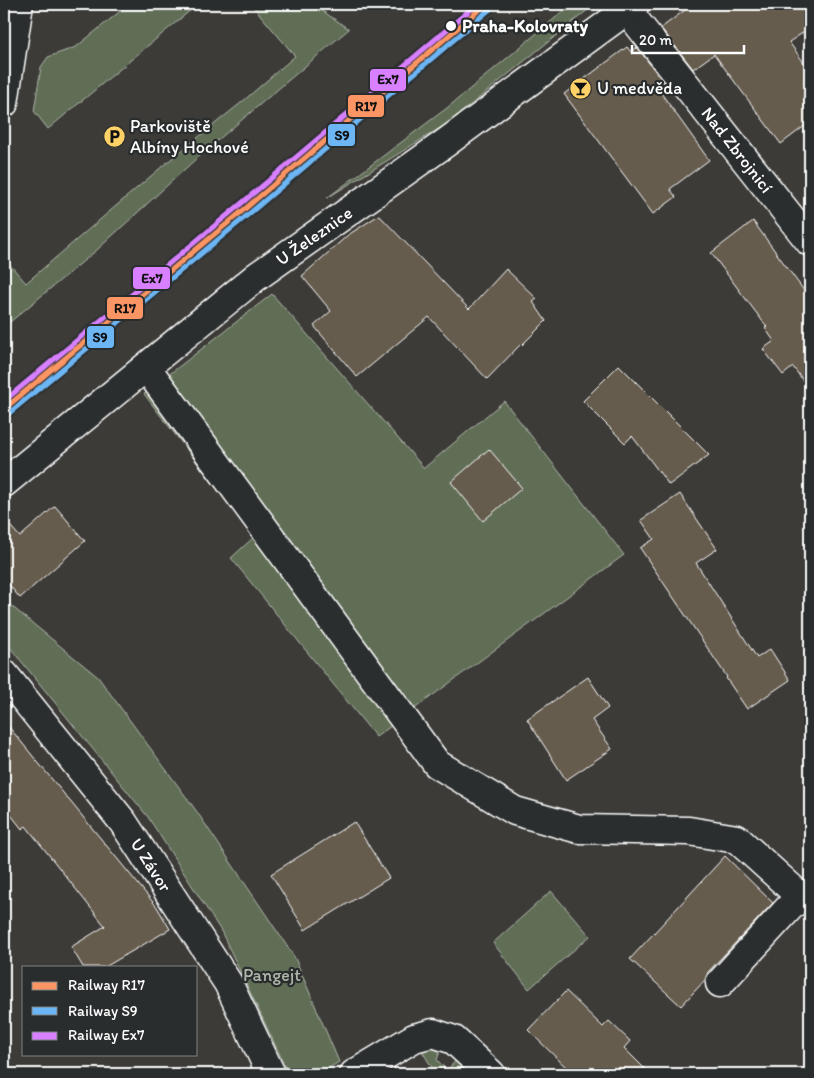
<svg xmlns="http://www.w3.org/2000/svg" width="814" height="1078" font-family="Itim,sans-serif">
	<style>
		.green { fill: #616e56; stroke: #b0b6aa }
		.building { fill: #665c4e; stroke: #fff }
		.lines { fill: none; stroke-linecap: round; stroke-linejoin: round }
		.minor-casing { stroke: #fff; stroke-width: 31 }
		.minor { stroke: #2a2d2e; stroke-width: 28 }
		.rail-1-casing { stroke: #2a2d2e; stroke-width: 9 }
		.rail-2-casing { stroke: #2a2d2e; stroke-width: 9 }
		.rail-3-casing { stroke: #2a2d2e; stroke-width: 9 }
		.rail-1 { stroke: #fb9564; stroke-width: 5 }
		.rail-2 { stroke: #6db6f5; stroke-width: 5 }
		.rail-3 { stroke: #d880ff; stroke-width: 5 }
		.stop-dot { fill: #fff; stroke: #2a2d2e; stroke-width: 2 }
		.labels { text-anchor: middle; stroke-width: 4.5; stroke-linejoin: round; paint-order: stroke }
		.stop-label { font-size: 18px; font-weight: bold; fill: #fff; stroke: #2a2d2e; text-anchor: start }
		.poi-label { font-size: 18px; fill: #fff; stroke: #2a2d2e; text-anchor: start }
		.street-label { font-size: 18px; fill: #fff; stroke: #2a2d2e }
		.park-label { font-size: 18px; fill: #b0b6aa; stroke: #2a2d2e }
		.line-badge { stroke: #2a2d2e; stroke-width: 2 }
		.pale-badge-label { font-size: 14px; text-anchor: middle; font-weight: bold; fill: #111 }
	</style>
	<rect width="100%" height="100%" fill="#3c3b38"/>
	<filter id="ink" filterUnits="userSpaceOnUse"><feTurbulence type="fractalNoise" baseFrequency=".02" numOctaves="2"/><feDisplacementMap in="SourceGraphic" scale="10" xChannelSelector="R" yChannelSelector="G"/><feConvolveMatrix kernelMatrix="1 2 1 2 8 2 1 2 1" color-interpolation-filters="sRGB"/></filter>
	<g filter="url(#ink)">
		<!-- green -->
		<g class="green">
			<path d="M129 4H198L48 129 34 111 41 67 48 57 76 47Z"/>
			<path d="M251 4H312L349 29 198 157 98 249 4 327V258L26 283 165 164 242 102 295 56Z"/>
			<path d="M572 4H595L448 123 327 198 447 108Z"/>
			<path d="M272 294 424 468 504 401 624 555 376 737 231 558 254 537 144 394Z"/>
			<path d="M4 600 98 677 195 809 295 958 339 1062 319 1074H289L221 931 148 817 4 640Z"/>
			<path d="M551 891 590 936 529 989 493 943Z"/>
			<path d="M445 1037 437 1060 447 1070 465 1051 474 1059 460 1074H436L414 1038Z"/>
		</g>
		<!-- building -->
		<g class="building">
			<path d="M693 4H810V28L789 42 810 71V122L781 144 714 54 693 69 661 28Z"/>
			<path d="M627 47 631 52 637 47 668 88 661 93 709 160 670 189 676 197 653 214 564 94Z"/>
			<path d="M379 215 469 309 506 269 537 299 533 302 546 321 522 345 521 344 487 379 429 317 357 377 314 326 331 311 302 276 348 235Z"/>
			<path d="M753 221 810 299V390L793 367 783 375 763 349 774 341 765 328 767 327 711 253Z"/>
			<path d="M619 365 709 455 669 485 632 436 625 443 583 401Z"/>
			<path d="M489 449 522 488 483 521 451 482Z"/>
			<path d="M680 494 717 549 696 563 757 658 770 649 790 680 747 709 726 678 727 677 640 548 654 539 641 520Z"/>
			<path d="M55 506 85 541 20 598 4 579V519L20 537Z"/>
			<path d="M588 677 608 708 592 720 612 749 566 780 527 719Z"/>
			<path d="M4 721 157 907 170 929 105 967H83L71 947 105 926 26 826 22 829 4 806Z"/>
			<path d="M354 822 389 878 305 930 271 874Z"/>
			<path d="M725 856 773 903 708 972 705 980 681 1006 630 959Z"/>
			<path d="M566 991 603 1027 609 1021 630 1041 624 1048 650 1074H573L528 1030Z"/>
		</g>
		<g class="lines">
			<defs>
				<g id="minor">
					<path d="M627 10 810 242"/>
					<path d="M4 103 19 4"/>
					<path d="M146 367 437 764 515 811 579 829 689 831 737 839 800 896 720 983"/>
					<path d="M4 483 256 277 444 144 635 4"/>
					<path d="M4 674 123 822 228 983 271 1074"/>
					<path d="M354 1074 414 1038 433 1033 454 1040 491 1074"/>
				</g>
			</defs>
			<!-- minor casing -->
			<use href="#minor" class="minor-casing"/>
			<!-- minor -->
			<use href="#minor" class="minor"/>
			<defs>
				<path id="rail-1" d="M4 409 246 208 486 4"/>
				<path id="rail-2" d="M8 414 250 213 490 9"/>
				<path id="rail-3" d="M4 401 242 203 477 4"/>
			</defs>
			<!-- rail-1 casing -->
			<use href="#rail-1" class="rail-1-casing"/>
			<!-- rail-2 casing -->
			<use href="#rail-2" class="rail-2-casing"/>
			<!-- rail-3 casing -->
			<use href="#rail-3" class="rail-3-casing"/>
			<!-- rail-1 -->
			<use href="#rail-1" class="rail-1"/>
			<!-- rail-2 -->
			<use href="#rail-2" class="rail-2"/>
			<!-- rail-3 -->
			<use href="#rail-3" class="rail-3"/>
		</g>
	</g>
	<!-- icons -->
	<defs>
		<symbol id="bar-disc" viewBox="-11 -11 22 22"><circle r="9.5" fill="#ffd166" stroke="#2a2d2e"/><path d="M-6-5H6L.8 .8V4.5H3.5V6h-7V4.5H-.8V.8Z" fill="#111"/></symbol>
		<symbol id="parking-disc" viewBox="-11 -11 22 22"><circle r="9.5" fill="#ffd166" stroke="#2a2d2e"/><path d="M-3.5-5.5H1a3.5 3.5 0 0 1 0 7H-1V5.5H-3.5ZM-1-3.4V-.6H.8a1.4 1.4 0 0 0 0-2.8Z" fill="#111"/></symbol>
	</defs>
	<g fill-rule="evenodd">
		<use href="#bar-disc" x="568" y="76" width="25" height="25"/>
		<use href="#parking-disc" x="102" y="124" width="25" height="25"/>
	</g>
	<!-- markers -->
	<circle class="stop-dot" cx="451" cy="26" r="6"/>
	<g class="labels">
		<!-- stop labels -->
		<g class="stop-label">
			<text x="462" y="32">Praha-Kolovraty</text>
		</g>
		<!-- poi labels -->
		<g class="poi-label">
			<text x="597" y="94">U medvěda</text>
			<text x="130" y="132">Parkoviště<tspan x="130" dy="21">Albíny Hochové</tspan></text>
		</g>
		<!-- street labels -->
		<g class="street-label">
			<text transform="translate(737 150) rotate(52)" y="6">Nad Zbrojnicí</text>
			<text transform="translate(314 236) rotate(-35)" y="6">U Železnice</text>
			<text transform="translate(151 865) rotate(57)" y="6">U Závor</text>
		</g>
		<!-- park labels -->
		<g class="park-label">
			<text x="272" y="981">Pangejt</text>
		</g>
	</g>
	<g class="line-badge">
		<rect x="369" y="68" width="38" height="24" rx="5" fill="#d880ff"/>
		<rect x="347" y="94" width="38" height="24" rx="5" fill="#fb9564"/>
		<rect x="327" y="123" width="29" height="24" rx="5" fill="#6db6f5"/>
		<rect x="132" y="266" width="39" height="24" rx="5" fill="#d880ff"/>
		<rect x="106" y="296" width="38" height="24" rx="5" fill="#fb9564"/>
		<rect x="86" y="325" width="29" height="24" rx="5" fill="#6db6f5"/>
	</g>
	<g class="pale-badge-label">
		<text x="388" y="84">Ex7</text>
		<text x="366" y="111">R17</text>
		<text x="342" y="140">S9</text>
		<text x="152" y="283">Ex7</text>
		<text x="125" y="313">R17</text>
		<text x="100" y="342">S9</text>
	</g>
	<!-- margin -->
	<rect width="814" height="1078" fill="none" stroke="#2a2d2e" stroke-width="20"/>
	<rect x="10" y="10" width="794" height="1058" fill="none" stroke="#fff" stroke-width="2" filter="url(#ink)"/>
	<!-- legend -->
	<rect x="22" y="966" width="175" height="90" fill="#2a2d2e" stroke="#7f8182"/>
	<rect x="32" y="982" width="25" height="8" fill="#fb9564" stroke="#7f8182"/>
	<text x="68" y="990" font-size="15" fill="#ffffff">Railway R17</text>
	<rect x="32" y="1007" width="25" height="8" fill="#6db6f5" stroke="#7f8182"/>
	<text x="68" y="1016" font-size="15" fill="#ffffff">Railway S9</text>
	<rect x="32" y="1032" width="25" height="8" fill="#d880ff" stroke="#7f8182"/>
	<text x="68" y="1040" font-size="15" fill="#ffffff">Railway Ex7</text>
	<!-- scale -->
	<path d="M632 45v8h112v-8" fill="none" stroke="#ffffff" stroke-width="2.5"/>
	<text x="639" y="45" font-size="15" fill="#ffffff" stroke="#2a2d2e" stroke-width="4" paint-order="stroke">20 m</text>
</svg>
